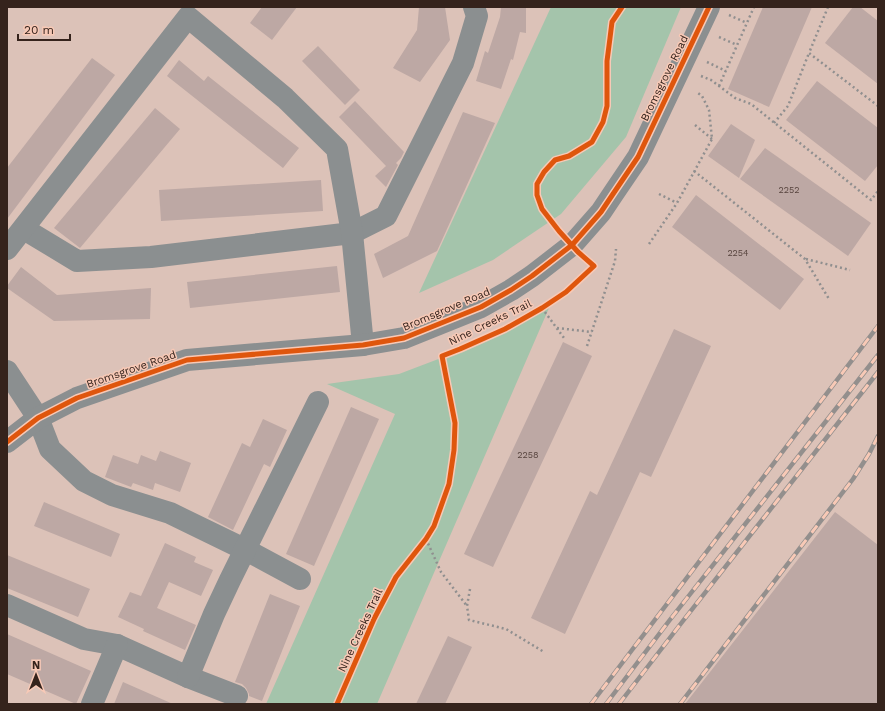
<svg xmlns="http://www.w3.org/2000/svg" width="885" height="711" font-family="'Work Sans',sans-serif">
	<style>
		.green { fill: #a4c4ab }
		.building { fill: #bda8a4 }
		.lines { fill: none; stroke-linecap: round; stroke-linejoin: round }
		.path { stroke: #908f8f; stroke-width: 2.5; stroke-dasharray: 2 3; stroke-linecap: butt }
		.minor { stroke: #8b8f90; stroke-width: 22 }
		.rail-casing { stroke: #938f8d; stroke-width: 4.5 }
		.rail { stroke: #f8c9b6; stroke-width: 3; stroke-dasharray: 9; stroke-linecap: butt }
		.cycleway-casing { stroke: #f8c9b6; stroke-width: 8 }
		.cycleway { stroke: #df560d; stroke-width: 5 }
		.labels { text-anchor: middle; stroke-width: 3; stroke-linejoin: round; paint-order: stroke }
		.number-label { font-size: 9px; fill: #57443e }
		.street-label { font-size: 11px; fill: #35231c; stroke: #f8c9b6 }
	</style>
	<rect width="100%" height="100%" fill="#dcc2b8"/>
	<!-- green -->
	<g class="green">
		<path d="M551 7H681L626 137 561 214 493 260 419 293Z"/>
		<path d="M549 308 377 704H266L395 414 327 384 399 374 470 347Z"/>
	</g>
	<!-- building -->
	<g class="building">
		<path d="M262 7H297L272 40 250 23Z"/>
		<path d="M419 7H445L450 40 420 82 393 68 417 30Z"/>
		<path d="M501 7H526V33L520 32 513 60 511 59 501 89 476 81 485 51 488 53 500 17Z"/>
		<path d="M763 7H812L769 107 728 89Z"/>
		<path d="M853 7H860L878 21V84L825 43Z"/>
		<path d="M318 46 360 90 345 105 302 61Z"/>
		<path d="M92 58 115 75 7 219V168Z"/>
		<path d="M179 60 204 81 208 76 299 148 283 168 167 76Z"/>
		<path d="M817 81 878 128V165L865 181 786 120Z"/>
		<path d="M355 101 404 152 401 158 396 163 398 165 386 187 375 176 386 166 339 117Z"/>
		<path d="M155 108 180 129 80 248 54 228Z"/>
		<path d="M463 112 495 123 437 251 383 278 374 254 408 236Z"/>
		<path d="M731 124 755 140 739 178 708 156Z"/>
		<path d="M765 148 871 223 848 256 740 179Z"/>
		<path d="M321 180 323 211 161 221 159 190Z"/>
		<path d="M696 195 804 279 780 310 672 227Z"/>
		<path d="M337 266 340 292 190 308 187 282Z"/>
		<path d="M21 267 57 295 151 288 150 319 54 321 7 288V286Z"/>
		<path d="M674 329 711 346 651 477 640 472 565 634 531 618 590 491 597 495Z"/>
		<path d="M563 342 592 356 493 567 464 554Z"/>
		<path d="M351 407 379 419 314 566 286 554Z"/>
		<path d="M263 419 287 430 270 467 264 464 233 530 208 517 242 443 250 447Z"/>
		<path d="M160 451 191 463 180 492 155 483 153 490 133 483 131 487 105 477 113 455 138 464 141 455 156 461Z"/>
		<path d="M44 502 120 534 111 557 34 526Z"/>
		<path d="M835 512 878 545V704H685Z"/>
		<path d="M165 543 196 557 194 562 213 570 201 596 169 582 157 608 196 625 185 650 143 631 144 629 118 617 130 592 141 596Z"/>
		<path d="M7 555 90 589 78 617 7 588Z"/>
		<path d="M270 594 300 606 262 701 249 696V694L246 688 242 684 235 682Z"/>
		<path d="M7 634 91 671 76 704 7 674Z"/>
		<path d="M448 636 472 647 445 704H416Z"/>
		<path d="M123 682 173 704H114Z"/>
	</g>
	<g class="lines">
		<!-- path -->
		<g class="path">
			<path d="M828 7 809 53 878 106"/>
			<path d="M729 15 747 23"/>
			<path d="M719 37 737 45"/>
			<path d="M707 62 726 71"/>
			<path d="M701 76 711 80 735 98 751 104 871 200 878 191"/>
			<path d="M719 86 754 7"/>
			<path d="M774 123 788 106 809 53"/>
			<path d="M695 125 712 139"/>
			<path d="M694 171 805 259 829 299"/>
			<path d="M659 194 677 203"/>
			<path d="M649 244 677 203 712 139 709 110 702 96 698 93"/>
			<path d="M806 259 850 270"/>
			<path d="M542 308 564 338"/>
			<path d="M557 328 592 332"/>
			<path d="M587 346 615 261 616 249"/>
			<path d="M426 539 441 572 467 606"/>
			<path d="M470 589 467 606 469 620 506 629 544 652"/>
		</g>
		<!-- minor -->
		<g class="minor">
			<path d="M24 229 77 261 151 257 352 233 386 216 463 63 477 16 474 7"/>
			<path d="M7 249 188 17 285 98 337 149 352 233 363 345"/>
			<path d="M7 371 38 418 50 449 84 481 112 495 170 513 246 550 300 579"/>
			<path d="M7 442 38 418 77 398 187 360 363 345 404 338 481 307 511 290 532 276 572 245 601 212 613 194 638 157 709 7"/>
			<path d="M7 605 84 639 117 645 188 677 237 696"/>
			<path d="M188 677 214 614 230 580 318 402"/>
			<path d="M92 704 117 645"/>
		</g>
		<defs>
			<g id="rail">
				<path d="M591 704 878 326"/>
				<path d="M606 704 669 621 878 355"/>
				<path d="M619 704 679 626 878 372"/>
				<path d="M680 704 853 479 869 454 878 436"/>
			</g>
		</defs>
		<!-- rail casing -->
		<use href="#rail" class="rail-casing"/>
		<!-- rail -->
		<use href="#rail" class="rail"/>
		<defs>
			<g id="cycleway">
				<path d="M7 442 38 418 77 398 187 360 363 345 404 338 481 307 511 290 532 276 572 245 601 212 613 194 638 157 709 7"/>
				<path d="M337 704 374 619 396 577 426 539 434 526 449 484 454 450 455 423 442 356 460 349 505 329 542 308 566 292 594 266 578 252 559 231 542 209 537 195V184L544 172 555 160 569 156 592 142 603 122 607 106V61L610 38 612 22 622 7"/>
			</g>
		</defs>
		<!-- cycleway casing -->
		<use href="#cycleway" class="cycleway-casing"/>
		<!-- cycleway -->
		<use href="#cycleway" class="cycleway"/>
	</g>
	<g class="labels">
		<!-- number labels -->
		<g class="number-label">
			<text x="789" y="193">2252</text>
			<text x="738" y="256">2254</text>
			<text x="528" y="458">2258</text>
		</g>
		<!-- street labels -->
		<g class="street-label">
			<text transform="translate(664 78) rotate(-64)" y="4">Bromsgrove Road</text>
			<text transform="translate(446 309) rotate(-23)" y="4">Bromsgrove Road</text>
			<text transform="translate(490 322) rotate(-26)" y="4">Nine Creeks Trail</text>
			<text transform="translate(131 369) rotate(-19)" y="4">Bromsgrove Road</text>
			<text transform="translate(360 630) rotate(-65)" y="4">Nine Creeks Trail</text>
		</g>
	</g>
	<!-- border -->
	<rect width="885" height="711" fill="none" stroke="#35231c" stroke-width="16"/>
	<!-- north arrow -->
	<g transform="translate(36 675)" stroke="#f8c9b6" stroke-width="3" paint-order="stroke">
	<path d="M0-3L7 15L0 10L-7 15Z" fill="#35231c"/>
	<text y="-6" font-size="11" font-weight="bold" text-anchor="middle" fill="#35231c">N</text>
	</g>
	<!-- scale -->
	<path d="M18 34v6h52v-6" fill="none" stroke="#35231c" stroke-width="2"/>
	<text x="24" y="34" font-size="12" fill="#35231c" stroke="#f8c9b6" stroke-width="3" paint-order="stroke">20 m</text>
</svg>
